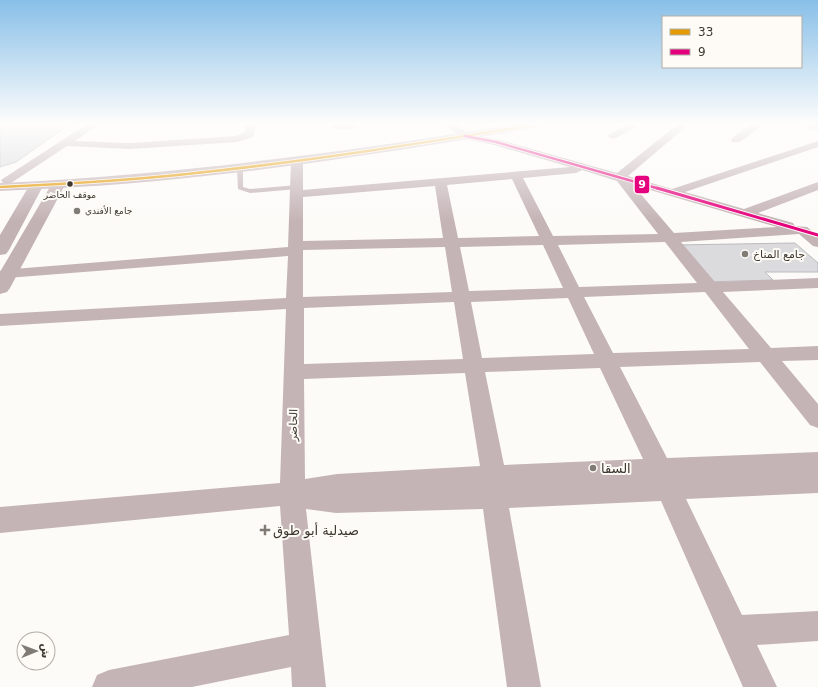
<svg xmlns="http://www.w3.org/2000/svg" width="818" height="687" font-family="'DejaVu Sans','Noto Naskh Arabic',sans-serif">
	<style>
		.building { fill: #dbdadd; stroke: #bcbbbe }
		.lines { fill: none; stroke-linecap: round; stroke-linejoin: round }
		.service { fill: #c5b4b6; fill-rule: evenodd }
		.minor { fill: #c5b4b6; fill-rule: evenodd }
		.secondary { fill: #c3b2b4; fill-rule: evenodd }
		.primary { fill: #c6b4b7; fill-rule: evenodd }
		.bus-1-casing { stroke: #fefbf7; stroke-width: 4 }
		.bus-2-far1-casing { stroke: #fefbf7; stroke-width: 4 }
		.bus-2-casing { stroke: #fefbf7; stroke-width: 5 }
		.bus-1 { stroke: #e49b05; stroke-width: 2.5 }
		.bus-2-far1 { stroke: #e5007d; stroke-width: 2.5 }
		.bus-2 { stroke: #e5007d; stroke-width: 3 }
		.bus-dot { fill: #3d372f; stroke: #fefbf7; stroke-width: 1.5 }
		.poi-dot { fill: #807c75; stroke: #fefbf7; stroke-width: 1.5 }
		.labels { text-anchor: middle; stroke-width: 4; stroke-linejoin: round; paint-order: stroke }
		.far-bus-label { font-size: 9px; fill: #3d372f; stroke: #fefbf7 }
		.far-poi-label { font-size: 9px; fill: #3d372f; stroke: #fefbf7; text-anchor: start }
		.poi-label { font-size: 11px; fill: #3d372f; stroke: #fefbf7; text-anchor: start }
		.street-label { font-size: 11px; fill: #3d372f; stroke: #fefbf7 }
		.near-poi-label { font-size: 13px; fill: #3d372f; stroke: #fefbf7; text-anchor: start }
		.line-badge { stroke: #fefbf7; stroke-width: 1.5 }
		.badge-label { font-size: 11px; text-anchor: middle; font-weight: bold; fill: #fff }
	</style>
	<rect width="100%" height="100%" fill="#fdfbf8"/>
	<!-- building -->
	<g class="building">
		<path d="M0 124H70L16 162 0 167Z"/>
		<path d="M795 243 818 263V272H765L773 280 704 282 675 245Z"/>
	</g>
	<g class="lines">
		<!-- service -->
		<path class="service" d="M240 168 243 170V187L250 189 297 185 300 187 297 189 250 193 238 189 237 170Z"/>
		<!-- minor -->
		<g class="minor">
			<path d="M87 124H99L75 141 130 143 236 136 244 133 246 124H256L253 137 237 142 130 149 67 146 11 183H3L1 180Z"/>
			<path d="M361 124C355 129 336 132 330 127L334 124Z"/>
			<path d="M441 124H454L465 131 464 133H456Z"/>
			<path d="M628 124H641L616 138 612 139 607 136Z"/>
			<path d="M678 124H689L628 176 672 189 818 141V147L685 192 744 209 818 182V190L758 213 793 223 795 226 807 227 818 236V247L813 246 799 234 681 242 715 282 818 278V288L723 292 771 348 818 346V360L782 361 818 404V428L810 425 760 362 620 367 667 458 818 452V493L686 499 742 615 818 611V641L757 645 777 687H743L661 501 509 508 541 687H507L483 509 336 513 306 509 326 687H292L291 667 192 687H92L97 675 109 670 289 635 280 506 0 533V507L280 483 286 309 0 326V314L286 298 288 256 7 278 1 276 0 272 1 270 288 247 291 162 293 160H301L303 162V190L570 167 494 145 461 138 460 136 465 133 500 140 617 173ZM582 170 617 181 658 234 553 236 523 178 576 173ZM512 179 539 236 458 238 447 185ZM633 185 777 227 674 233ZM435 186 443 238 303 241V197ZM665 242 697 283 579 287 558 245ZM543 245 563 288 469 291 460 247ZM445 247 452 292 303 297V250ZM705 292 749 349 613 353 584 297ZM568 298 594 354 482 358 471 302ZM454 302 463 359 304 364V308ZM600 368 643 459 504 465 485 372ZM465 373 480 466 337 474 305 479 304 379Z"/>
			<path d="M752 124H764L740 142H732L731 140 732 138Z"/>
			<path d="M798 124H818V130L800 126Z"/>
		</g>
		<!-- secondary -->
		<g class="secondary">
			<path d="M58 181 63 182 65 185 10 288 7 292 0 294V272L51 185 53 182Z"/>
			<path d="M36 182 41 183 43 186 9 250 6 254 0 255V235L29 186 31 183Z"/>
		</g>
		<!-- primary -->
		<path class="primary" d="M517 124H545L540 127C429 146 317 164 205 176 137 184 68 188 0 191V183C174 175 345 152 517 124Z"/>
		<defs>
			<path id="bus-1" d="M0 187C68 184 137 180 205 172 317 160 429 142 540 124"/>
			<path id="bus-2-far1" d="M465 136 496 142 660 189"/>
			<path id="bus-2" d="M657 188 818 235"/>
		</defs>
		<!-- bus-1 casing -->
		<use href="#bus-1" class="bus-1-casing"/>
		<!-- bus-2-far1 casing -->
		<use href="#bus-2-far1" class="bus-2-far1-casing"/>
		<!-- bus-2 casing -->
		<use href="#bus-2" class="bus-2-casing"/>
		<!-- bus-1 -->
		<use href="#bus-1" class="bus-1"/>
		<!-- bus-2-far1 -->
		<use href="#bus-2-far1" class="bus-2-far1"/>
		<!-- bus-2 -->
		<use href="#bus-2" class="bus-2"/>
	</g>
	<!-- sky -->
	<linearGradient id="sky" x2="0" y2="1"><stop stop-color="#88bfe8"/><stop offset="0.56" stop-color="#fefdfc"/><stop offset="1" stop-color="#fefdfc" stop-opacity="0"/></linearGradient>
	<rect width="818" height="221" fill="url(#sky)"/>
	<!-- markers -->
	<circle class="bus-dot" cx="70" cy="184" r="3.5"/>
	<g class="poi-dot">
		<circle cx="77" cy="211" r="4"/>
		<circle cx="745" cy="254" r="4"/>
		<circle cx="593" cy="468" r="4"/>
		<path d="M263 524h4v4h4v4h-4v4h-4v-4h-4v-4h4z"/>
	</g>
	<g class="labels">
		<!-- far-bus labels -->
		<g class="far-bus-label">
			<text x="70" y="198">موقف الحاضر</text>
		</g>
		<!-- far-poi labels -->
		<g class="far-poi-label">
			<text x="85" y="214">جامع الأفندي</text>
		</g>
		<!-- poi labels -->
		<g class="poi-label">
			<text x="753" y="258">جامع المناخ</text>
		</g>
		<!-- street labels -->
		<g class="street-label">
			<text transform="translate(293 425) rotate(-89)" y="4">الحاضر</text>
		</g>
		<!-- near-poi labels -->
		<g class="near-poi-label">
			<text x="601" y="473">السقا</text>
			<text x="273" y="535">صيدلية أبو طوق</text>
		</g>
	</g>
	<rect class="line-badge" x="634" y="175" width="16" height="19" rx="4" fill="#e5007d"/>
	<g class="badge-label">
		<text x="642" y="188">9</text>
	</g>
	<!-- legend -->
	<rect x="662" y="16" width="140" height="52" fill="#fefbf7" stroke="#b1ada7"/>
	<rect x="670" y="29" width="20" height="6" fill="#e49b05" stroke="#b1ada7"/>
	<text x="698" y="36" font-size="12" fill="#3d372f">33</text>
	<rect x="670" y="49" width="20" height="6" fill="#e5007d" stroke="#b1ada7"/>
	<text x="698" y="56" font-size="12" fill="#3d372f">9</text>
	<!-- north arrow -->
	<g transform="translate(36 651) rotate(89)"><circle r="19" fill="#fefbf7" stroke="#b1ada7"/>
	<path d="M0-3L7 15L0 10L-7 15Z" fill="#807c75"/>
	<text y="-6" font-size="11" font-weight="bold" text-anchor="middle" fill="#3d372f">ش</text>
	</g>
</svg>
